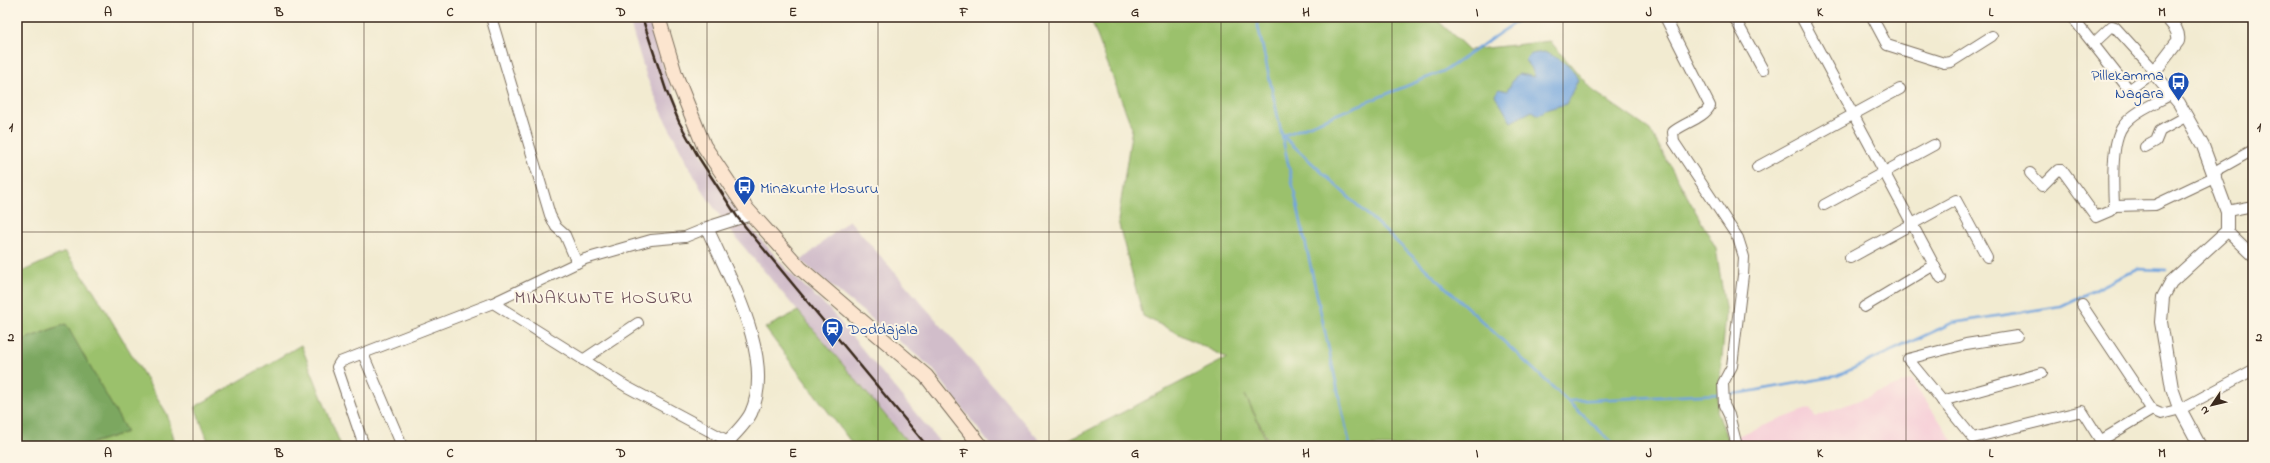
<svg xmlns="http://www.w3.org/2000/svg" width="2270" height="463" font-family="'Indie Flower',sans-serif">
	<style>
		.built { fill: #f6cfd8 }
		.industrial { fill: #d1bdca }
		.green { fill: #9bc16c; stroke: #6b7645 }
		.forest { fill: #7ca760; stroke: #5c683f }
		.water { fill: #72a5de; stroke: #56687e }
		.lines { fill: none; stroke-linecap: round; stroke-linejoin: round }
		.stream { stroke: #72a5de; stroke-width: 2.5 }
		.minor-casing { stroke: #7b6e5d; stroke-width: 12 }
		.tertiary-casing { stroke: #7b6e5d; stroke-width: 14 }
		.secondary-casing { stroke: #7b6e5d; stroke-width: 16 }
		.minor { stroke: #fff; stroke-width: 10 }
		.tertiary { stroke: #fff; stroke-width: 12 }
		.secondary { stroke: #fce5cf; stroke-width: 14 }
		.rail { stroke: #3b2a1e; stroke-width: 2.5 }
		.grid { fill: none; stroke: #3b2a1e; stroke-width: 1; stroke-opacity: 0.55 }
		.labels { text-anchor: middle; stroke-width: 4; stroke-linejoin: round; paint-order: stroke }
		.transit-label { font-size: 16px; fill: #164399; stroke: #fcf5e5; text-anchor: start }
		.quarter-label { font-size: 18px; letter-spacing: 1px; fill: #6b4e58; stroke: #fcf5e5 }
		.neatline { fill: none; stroke: #3b2a1e; stroke-width: 1.5 }
		.grid-label { font-size: 13px; text-anchor: middle; font-weight: bold; fill: #3b2a1e }
	</style>
	<rect width="100%" height="100%" fill="#fcf5e5"/>
	<filter id="ink" filterUnits="userSpaceOnUse"><feTurbulence type="fractalNoise" baseFrequency=".025" numOctaves="2"/><feDisplacementMap in="SourceGraphic" scale="8" xChannelSelector="R" yChannelSelector="G"/><feConvolveMatrix kernelMatrix="1 2 1 2 8 2 1 2 1" color-interpolation-filters="sRGB"/></filter>
	<filter id="wash" filterUnits="userSpaceOnUse"><feTurbulence type="fractalNoise" baseFrequency=".012" numOctaves="4" result="noise"/><feDisplacementMap in="SourceGraphic" scale="16" xChannelSelector="R" yChannelSelector="G"/><feGaussianBlur stdDeviation="0.9" result="paint"/><feColorMatrix in="noise" values="0 0 0 0 0 0 0 0 0 0 0 0 0 0 0 0 0 1.4 0 .05"/><feComposite in="paint" operator="in"/></filter>
	<g filter="url(#wash)">
		<rect width="100%" height="100%" fill="#f2ebd1"/>
		<!-- built -->
		<path class="built" d="M1911 380 1957 446H1742L1737 436 1810 408 1815 417Z"/>
		<!-- industrial -->
		<g class="industrial">
			<path d="M628 17H650L664 69 686 125 707 164 741 216 789 272 829 309 943 446H911L732 233 701 189 666 122 647 78Z"/>
			<path d="M849 220 945 330 1044 446H991L932 368 801 261Z"/>
		</g>
		<!-- green -->
		<g class="green">
			<path d="M1090 17H1434L1469 50 1550 41 1592 90 1650 130 1716 248 1726 314 1717 411 1730 446H1271L1245 395 1269 446H1058L1227 358 1143 316 1118 221 1132 128Z"/>
			<path d="M65 252 94 291 167 414 176 446H83L127 432 65 324 17 342V274Z"/>
			<path d="M798 311 911 446H854L765 328Z"/>
			<path d="M301 345 341 446H210L195 407Z"/>
		</g>
		<!-- forest -->
		<path class="forest" d="M66 324 127 432 83 446H17V342Z"/>
		<!-- water -->
		<path class="water" d="M1544 52C1558 58 1572 65 1578 80L1566 104 1545 110 1539 115 1532 111 1511 122 1495 95 1499 89 1507 91 1515 77 1519 74 1535 77 1531 67 1525 61 1531 54Z"/>
		<g class="lines">
			<!-- stream -->
			<g class="stream">
				<path d="M1256 17 1350 446"/>
				<path d="M1523 17 1446 70 1283 136 1616 446"/>
				<path d="M1727 394 1741 393 1837 376 1952 323 2061 306 2138 269 2166 270"/>
				<path d="M1568 401 1722 394"/>
			</g>
		</g>
	</g>
	<g filter="url(#ink)">
		<g class="lines">
			<defs>
				<g id="minor">
					<path d="M491 17 550 215 556 227 565 235 577 263"/>
					<path d="M1665 17 1710 106C1704 118 1684 123 1673 132L1674 142 1738 238 1744 257 1743 275 1732 366 1723 383 1724 405 1729 415 1737 446"/>
					<path d="M1734 17 1763 70"/>
					<path d="M1801 17 1941 278"/>
					<path d="M1872 17 1887 45 1944 63 1951 62 1992 36"/>
					<path d="M2072 17 2127 87 2130 89 2155 71 2115 27 2112 26 2093 44"/>
					<path d="M2145 147 2156 141 2160 131 2187 116"/>
					<path d="M1757 167 1900 89"/>
					<path d="M2214 172 2253 150"/>
					<path d="M2030 173 2042 186 2058 170H2062L2096 217 2110 211 2114 206C2113 186 2111 141 2123 126 2134 111 2156 103 2172 94"/>
					<path d="M1824 205 1934 145"/>
					<path d="M2114 206 2155 205 2216 176"/>
					<path d="M2227 211 2253 206"/>
					<path d="M2227 231 2253 256"/>
					<path d="M1850 258 1956 200 1987 257"/>
					<path d="M493 303 585 259 651 240 685 237 707 228"/>
					<path d="M2082 305 2152 410 2161 414 2181 409 2253 370"/>
					<path d="M1864 307 1934 265"/>
					<path d="M2017 336 1966 344 1908 359 1973 438 2082 411 2104 446"/>
					<path d="M363 354 402 446"/>
					<path d="M583 360 638 323"/>
					<path d="M1942 401 2042 373"/>
					<path d="M2100 441 2152 410"/>
					<path d="M364 446 337 367 340 362 493 303 627 387 728 441"/>
				</g>
				<g id="tertiary">
					<path d="M2166 17C2172 24 2180 31 2178 41L2155 71 2157 77 2179 103 2203 146 2227 211V231L2171 282 2163 297 2161 322 2172 388 2178 405 2200 446"/>
					<path d="M732 446 728 441C736 433 746 423 751 413 776 358 729 278 707 228L751 214"/>
				</g>
				<path id="secondary" d="M658 17 675 74 704 146 745 207 800 268 926 376 981 446"/>
			</defs>
			<!-- minor casing -->
			<use href="#minor" class="minor-casing"/>
			<!-- tertiary casing -->
			<use href="#tertiary" class="tertiary-casing"/>
			<!-- secondary casing -->
			<use href="#secondary" class="secondary-casing"/>
			<!-- minor -->
			<use href="#minor" class="minor"/>
			<!-- tertiary -->
			<use href="#tertiary" class="tertiary"/>
			<!-- secondary -->
			<use href="#secondary" class="secondary"/>
			<!-- rail -->
			<path class="rail" d="M642 17 666 90 679 122 699 158 738 218 927 446"/>
		</g>
	</g>
	<!-- grid -->
	<path class="grid" d="M193 17V446M364 17V446M536 17V446M707 17V446M878 17V446M1049 17V446M1221 17V446M1392 17V446M1563 17V446M1734 17V446M1906 17V446M2077 17V446M17 232H2253"/>
	<!-- icons -->
	<defs>
		<symbol id="bus-pin" viewBox="-11 -11 22 30"><path d="M0 17L-7.5 6A9.5 9.5 0 1 1 7.5 6Z" fill="#1a4fb4" stroke="#fcf5e5"/><path d="M-5-6H5V4H4V6H2V4H-2V6H-4V4H-5ZM-3.5-4V0h7V-4ZM-3.5 1.2v1.5H-2V1.2ZM2 1.2v1.5H3.5V1.2Z" fill="#fff"/></symbol>
		<symbol id="station-pin" viewBox="-11 -11 22 30"><path d="M0 17L-7.5 6A9.5 9.5 0 1 1 7.5 6Z" fill="#1a4fb4" stroke="#fcf5e5"/><path d="M-3-6H3Q5-6 5-4V2Q5 4 3 4L4.5 6H3L1.5 4h-3L-3 6H-4.5L-3 4Q-5 4-5 2V-4Q-5-6-3-6ZM-3.5-4v3h7v-3ZM-3.5 1v1.5H-2V1ZM2 1v1.5H3.5V1Z" fill="#fff"/></symbol>
	</defs>
	<g fill-rule="evenodd">
		<use href="#bus-pin" x="2166" y="70" width="25" height="34"/>
		<use href="#bus-pin" x="732" y="174" width="25" height="34"/>
		<use href="#station-pin" x="820" y="316" width="25" height="34"/>
	</g>
	<g class="labels">
		<!-- transit labels -->
		<g class="transit-label">
			<text x="2164" y="80" text-anchor="end">Pillekamma<tspan x="2164" dy="18">Nagara</tspan></text>
			<text x="760" y="193">Minakunte Hosuru</text>
			<text x="848" y="334">Doddajala</text>
		</g>
		<!-- quarter labels -->
		<g class="quarter-label">
			<text x="604" y="303">MINAKUNTE HOSURU</text>
		</g>
	</g>
	<!-- margin -->
	<rect width="2270" height="463" fill="none" stroke="#fcf5e5" stroke-width="44"/>
	<!-- north arrow -->
	<g transform="translate(2212 405) rotate(235)" stroke="#fcf5e5" stroke-width="3" paint-order="stroke">
	<path d="M0-3L7 15L0 10L-7 15Z" fill="#3b2a1e"/>
	<text y="-6" font-size="11" font-weight="bold" text-anchor="middle" fill="#3b2a1e">N</text>
	</g>
	<rect x="22" y="22" width="2226" height="419" class="neatline"/>
	<g class="grid-label">
		<text x="108" y="16">A</text>
		<text x="279" y="16">B</text>
		<text x="450" y="16">C</text>
		<text x="621" y="16">D</text>
		<text x="793" y="16">E</text>
		<text x="964" y="16">F</text>
		<text x="1135" y="16">G</text>
		<text x="1306" y="16">H</text>
		<text x="1477" y="16">I</text>
		<text x="1649" y="16">J</text>
		<text x="1820" y="16">K</text>
		<text x="1991" y="16">L</text>
		<text x="2162" y="16">M</text>
		<text x="11" y="131">1</text>
		<text x="2259" y="131">1</text>
		<text x="11" y="341">2</text>
		<text x="2259" y="341">2</text>
		<text x="108" y="457">A</text>
		<text x="279" y="457">B</text>
		<text x="450" y="457">C</text>
		<text x="621" y="457">D</text>
		<text x="793" y="457">E</text>
		<text x="964" y="457">F</text>
		<text x="1135" y="457">G</text>
		<text x="1306" y="457">H</text>
		<text x="1477" y="457">I</text>
		<text x="1649" y="457">J</text>
		<text x="1820" y="457">K</text>
		<text x="1991" y="457">L</text>
		<text x="2162" y="457">M</text>
	</g>
</svg>
